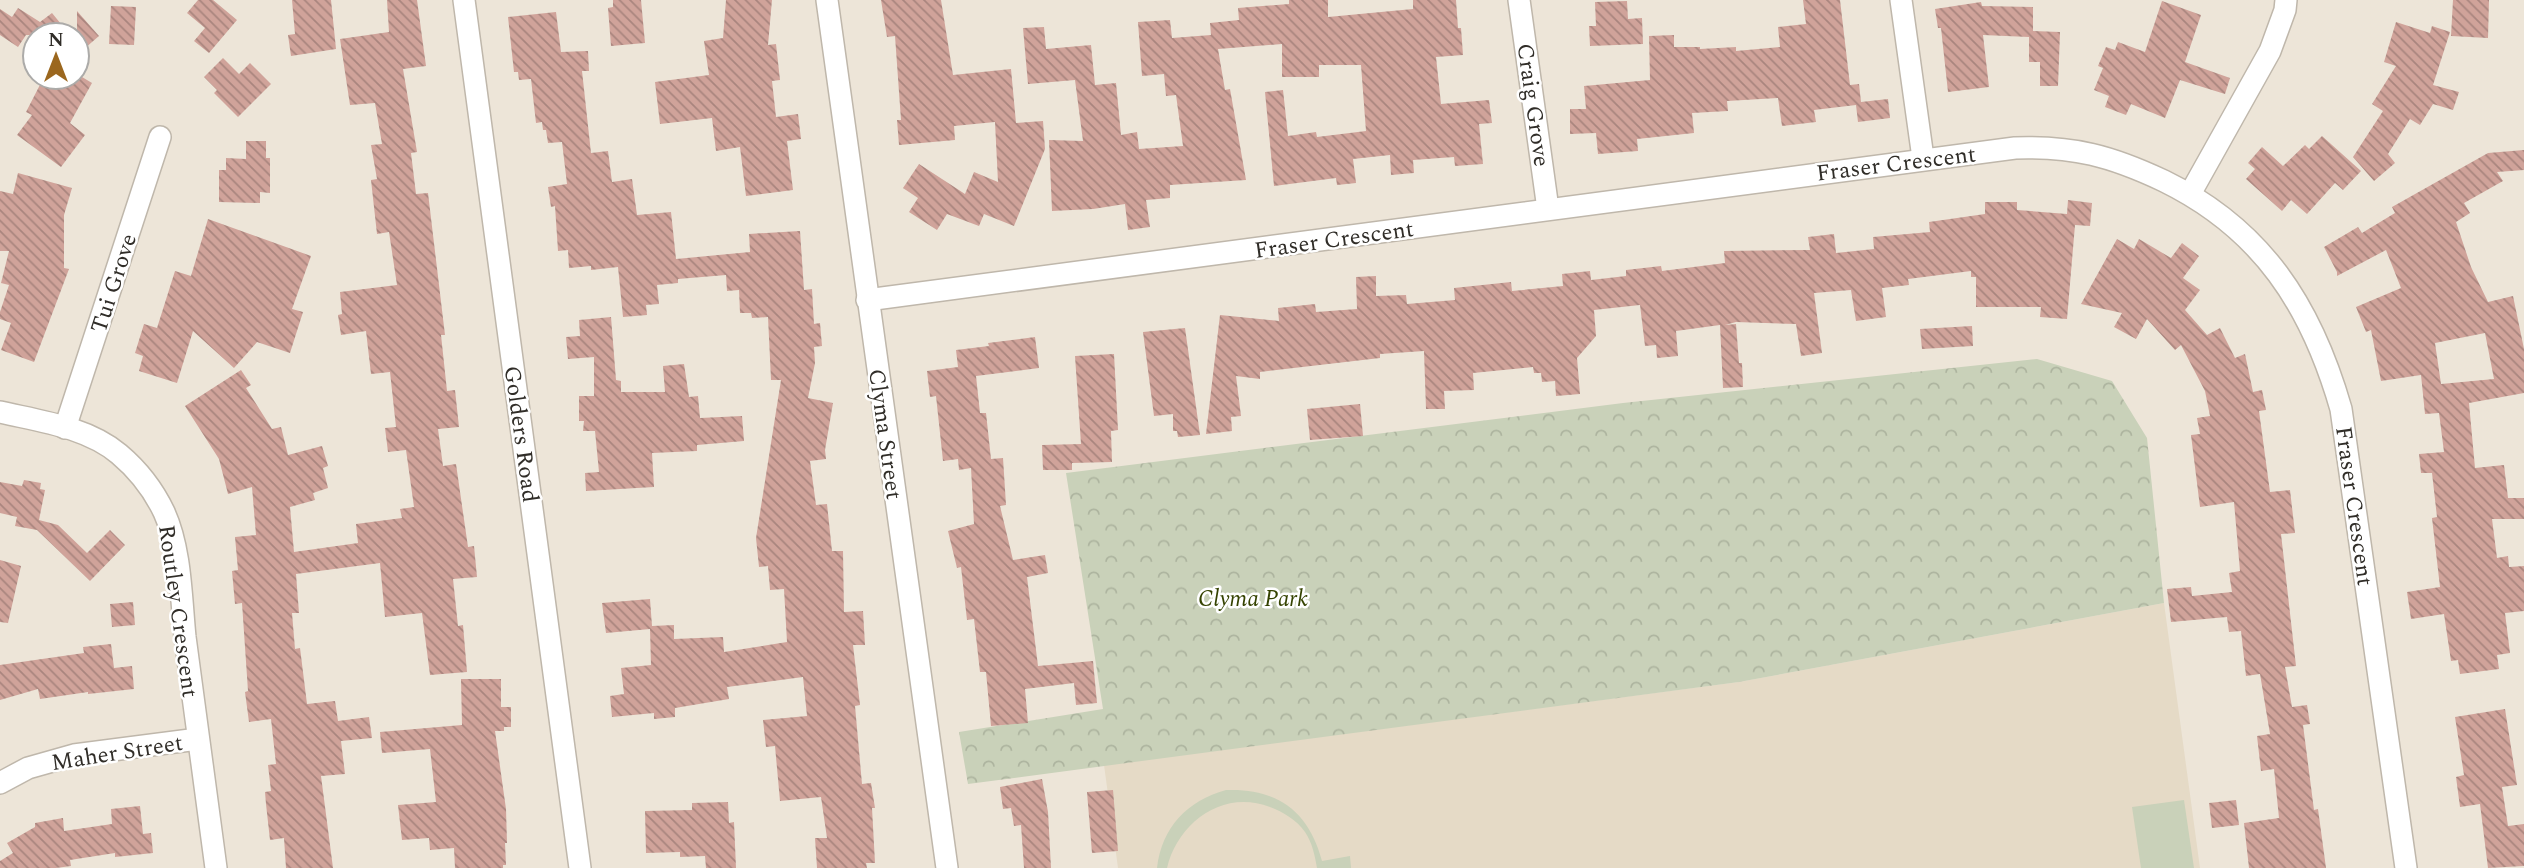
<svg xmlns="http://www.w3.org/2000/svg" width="2524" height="868" font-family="Spectral,serif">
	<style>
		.built { fill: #e5dac6 }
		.park { fill: url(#park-crowns) }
		.garden { fill: #c9d1b9 }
		.building { fill: url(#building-back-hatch); fill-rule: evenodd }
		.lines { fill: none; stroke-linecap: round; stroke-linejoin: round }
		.street-casing { stroke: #bfb7ab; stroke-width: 24 }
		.street { stroke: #fff; stroke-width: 21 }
		.labels { text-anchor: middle; stroke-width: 5; stroke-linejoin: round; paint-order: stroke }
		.street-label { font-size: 23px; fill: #302d28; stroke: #fff }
		.park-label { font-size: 23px; font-style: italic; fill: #354301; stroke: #fff }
	</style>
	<defs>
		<pattern id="park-crowns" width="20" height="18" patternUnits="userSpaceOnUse" patternTransform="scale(1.75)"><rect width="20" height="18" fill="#c9d1b9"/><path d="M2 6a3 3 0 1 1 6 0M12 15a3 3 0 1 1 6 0" fill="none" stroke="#adb49f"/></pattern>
		<pattern id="building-back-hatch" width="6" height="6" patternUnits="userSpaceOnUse" patternTransform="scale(1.75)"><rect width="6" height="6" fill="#d0a39a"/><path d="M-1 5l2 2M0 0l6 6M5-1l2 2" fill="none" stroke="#a9857e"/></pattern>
	</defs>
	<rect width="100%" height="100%" fill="#ede5d8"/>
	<!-- built -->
	<path class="built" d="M2164 603 2200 868H1118L1104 765 1739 682Z"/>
	<!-- park -->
	<path class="park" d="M2037 359 2112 381 2147 438 2164 603 1739 682 968 784 959 732 1103 709 1066 473 1623 403Z"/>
	<!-- garden -->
	<g class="garden">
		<path d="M1226 790C1277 788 1309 811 1322 861L1350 856 1351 868H1317C1315 856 1312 842 1305 832 1297 820 1283 812 1270 807 1222 789 1178 823 1167 868H1157C1162 827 1187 801 1226 790Z"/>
		<path d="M2184 800 2194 868H2141L2132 807Z"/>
	</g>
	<!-- building -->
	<g class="building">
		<path d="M198 0H213L237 20 209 53 194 41 205 28 187 13Z"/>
		<path d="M292 0H331L336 49 291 56 288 35 295 34Z"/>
		<path d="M387 0H417L426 66 403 69 417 152 411 153 416 194 428 193 445 335H441L447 391 455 390 459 427 438 429 443 466 456 464 468 547 474 546 477 577 453 579 458 626 463 625 467 672 430 675 422 613 385 617 380 563 296 574 299 613H292L295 649 300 648 307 704 335 701 338 721 369 717 372 738 341 741 345 774 321 776 333 868H286L284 838 270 840 266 804 265 792 271 791 268 765 276 764 271 719 249 722 245 692 248 691 242 603 235 604 232 571 238 570 235 537 256 535 252 487 228 494 219 459 185 406 241 370 251 385 246 388 272 429 281 427 288 455 322 446 328 466 323 468 328 488 313 493 315 500 290 507 294 552 358 543 356 524 402 518 400 509 414 507 406 450 388 452 385 428 396 427 390 372 371 374 366 331 341 335 338 315 342 314 340 292 397 285 389 232 377 234 371 180 377 179 371 145 382 144 375 103 350 105 340 39 389 32Z"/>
		<path d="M613 0H641L645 43 611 46 608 8 613 7Z"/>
		<path d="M726 0H772L768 45 776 44 780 80 772 81 776 117 798 114 801 139 787 141 793 190 746 196 740 147 716 151 712 118 660 124 655 82 709 75 704 41 723 38Z"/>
		<path d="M881 0H941L953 75 1011 69 1016 123 1043 121 1045 149 1014 226 984 214 979 226 947 214 937 230 909 212 918 198 903 188 919 164 965 194 974 172 998 182 995 122 954 126 955 140 899 145 897 120H901L895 36 887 37Z"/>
		<path d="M1289 0H1328V17L1413 9V0H1456L1458 28H1461L1463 55 1436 57 1441 104 1489 100 1492 123 1479 124 1483 164 1455 166 1454 157 1413 160 1414 173 1391 175 1390 155 1353 159 1356 183 1337 185 1336 178 1274 186 1265 92 1283 90 1288 136 1316 132 1317 137 1366 131 1361 65H1319V77H1282V44L1218 49 1225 90 1230 89 1246 180 1170 185V198L1146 200 1150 227 1128 230 1125 204 1093 209 1052 211 1049 140 1083 141 1075 80 1028 84 1023 28 1044 27 1046 49 1091 45 1095 85 1116 83 1121 135 1137 132 1139 149 1183 146 1176 95 1166 96 1164 74 1142 76 1138 22 1170 20 1172 38 1211 35 1210 23 1239 20 1238 8 1289 4Z"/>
		<path d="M1803 0H1840L1850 85 1859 84 1861 102 1888 99 1890 118 1858 122 1856 105 1814 110 1816 122 1782 126 1778 98 1727 101 1728 111 1692 113 1694 133 1637 139 1638 151 1598 154 1596 133 1570 134V109H1586L1584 86 1650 80 1649 36 1674 35V47H1700V49L1736 47V51L1780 47 1778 27 1806 24Z"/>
		<path d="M2453 0H2489L2488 38 2451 36Z"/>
		<path d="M1627 1 1628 19 1642 18 1643 44 1590 46 1589 26H1596L1595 2Z"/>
		<path d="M2162 1 2201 15 2185 62 2230 78 2225 94 2180 80 2165 118 2131 104 2126 115 2105 107 2109 96 2094 90 2103 68 2098 66 2106 47 2115 50 2118 42 2145 52Z"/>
		<path d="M1981 2 1982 6 2033 7V31L2060 32 2058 86H2040V62H2029V37L1983 35 1989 87 1948 92 1941 28H1938L1935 9Z"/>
		<path d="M111 6 136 7 134 45 109 44Z"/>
		<path d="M18 8 40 22 52 13 70 35H26L18 47 0 35V9L12 17Z"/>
		<path d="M77 11 99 36 77 55Z"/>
		<path d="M556 12 561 52 588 51 589 71H582L591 153 608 151 612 182 632 179 637 215 671 212 676 259 750 252 749 234 800 231 804 290 812 289 814 324 820 323 822 346 814 347 815 363 808 398 833 403 825 450 826 459 810 461 816 505 827 504 832 551H843L844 612 863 611 865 645H853L860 705 855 706 862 784 871 783 875 808H872L875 863H866L867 868H817L815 838H827L821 797 780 801 775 746 766 747 763 720 807 716 803 677 727 687 729 699 675 708V717L654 719V713L612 717 610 696 624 694 621 668 651 665 650 629 606 633 602 603 650 599 652 626 674 625V639L723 637 724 652 787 642 784 589 770 590 768 566 759 567 756 538 781 380H771L768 317 752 318 751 313H740L739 290 727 291 726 275 678 279V283L657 285 659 304 646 305 647 315 623 317 618 267 591 270V266L569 268 568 250 558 251 555 206 551 207 548 187 567 184 562 142 548 143 546 130H543L542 122 536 123 531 79 519 80 518 72H514L508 17Z"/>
		<path d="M2396 22 2430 33 2432 26 2450 32 2433 85 2459 92 2453 110 2433 104 2420 125 2410 119 2388 154 2395 163 2374 181 2353 157 2383 111 2372 104 2396 66 2384 62Z"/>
		<path d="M223 58 239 74 250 63 271 84 238 117 214 93 217 90 204 77Z"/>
		<path d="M44 77H82L92 83 70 123 85 135 61 167 17 135 32 115 26 112Z"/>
		<path d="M2322 136 2361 171 2343 190 2335 183 2307 214 2291 200 2282 211 2246 179 2255 169 2248 163 2262 147 2283 166 2305 145 2309 149Z"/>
		<path d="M246 141H266V158H270V193L260 192V203L219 202V170H226V158L246 159Z"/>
		<path d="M2524 150V170L2497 172 2503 181 2464 203 2470 213 2456 222 2471 267 2488 302 2513 296 2524 349V393L2469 403 2475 468 2504 465 2508 498H2524V519H2492L2497 558 2508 556 2509 567 2524 566V611L2505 613 2510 653 2497 655 2499 669 2460 674 2458 660 2451 661 2444 614 2411 619 2407 592 2440 587 2432 518 2437 517 2432 473H2421L2419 454 2444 452 2439 413 2425 414 2421 375 2381 381 2371 330 2366 332 2356 307 2401 288 2386 250 2337 276V272L2324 247 2358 227 2362 233 2395 213 2392 207 2488 153ZM2485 333 2494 379 2441 384 2435 343Z"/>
		<path d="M18 173 72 188 64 215V268L69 269 34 362 1 350 11 323 0 319V312L9 285 1 283 9 251H0V191L13 194Z"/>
		<path d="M2068 200 2092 203 2090 226 2075 225 2067 319 2040 317 2041 307H1976V277H1971V271L1908 279 1909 285 1882 288 1886 317 1856 321 1851 290 1814 293 1822 353 1801 356 1796 324 1736 322 1725 325 1736 324 1739 363H1742L1743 387 1723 388 1720 325 1676 331 1678 356 1657 358 1656 345 1645 346 1640 305 1594 310 1596 336 1577 358 1580 394 1556 396 1555 381 1542 382 1541 373H1534L1533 367 1473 373 1474 390 1444 391 1445 409H1426L1424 351 1380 354V358L1260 372V379L1236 376 1241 416 1231 417 1232 431 1206 434 1220 315 1279 321 1278 308 1315 304 1316 312 1357 309 1356 277 1376 276V296L1406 295 1407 304 1455 300 1454 288 1511 282 1512 291 1563 286 1562 274 1590 271 1591 280 1626 276V270L1661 266 1662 271 1725 263 1724 251 1810 250 1808 237 1834 234 1836 253 1874 249 1873 237 1930 232 1929 222 1985 214V202H2017V210L2067 214Z"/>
		<path d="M208 219 311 256 292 309 303 312 290 353 257 342 234 368 193 331 177 383 139 371 143 356 135 353 144 324 157 328 175 271 191 276Z"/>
		<path d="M2117 239 2134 249 2139 239 2171 258 2182 243 2199 256 2183 278 2200 290 2185 310 2207 335 2220 328 2235 358 2245 354 2253 392 2262 390 2266 410 2259 411 2270 492 2290 490 2295 533 2281 534 2296 666 2285 667 2292 707 2307 705 2310 724 2303 725 2314 810 2318 809 2326 868H2249L2244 823 2279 818 2274 769 2261 771 2257 736 2270 734 2260 674 2246 676 2241 631 2229 632 2227 617 2171 622 2167 589 2191 587 2192 596 2232 592 2229 573 2240 571 2234 502 2200 507 2191 435 2200 434 2197 418 2210 416 2205 391 2181 345 2175 350 2147 319 2136 339 2114 327 2122 313 2081 304Z"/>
		<path d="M611 317 616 380 621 381V392H665L663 366 684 364 689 397 698 396 700 418 742 416 744 441 697 445V451L652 453 654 487 586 491 585 473 599 472 595 431H583L584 421H579V396H594V357L568 359 566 337 580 336 579 320Z"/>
		<path d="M1972 326 1973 346 1922 349 1920 329Z"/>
		<path d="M1185 328 1200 435 1178 437 1177 431H1173V414L1154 416 1143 332Z"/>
		<path d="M1035 337 1039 368 976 376 980 413H986L991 459 1003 458 1006 505 1000 506 1013 560 1045 555 1048 573 1027 577 1038 666 1093 661 1097 703 1076 705 1074 683 1025 689 1028 723 991 726 986 672H980L974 619 967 620 961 567 957 568 948 531 974 524 971 468 959 470 958 459 943 461 936 396 930 397 927 371 958 367 956 350 989 346 988 343Z"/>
		<path d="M1114 354 1118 430 1111 431 1112 462 1072 463V470H1043L1042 445 1081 444 1075 356Z"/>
		<path d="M1360 404 1363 436 1310 440 1307 409Z"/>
		<path d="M24 480 41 483 40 489 45 490 39 520 58 525 87 553 110 530 125 545 90 581 37 530 15 526 17 517 0 513V482L22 486Z"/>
		<path d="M0 560 21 566 8 623 0 622Z"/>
		<path d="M133 602 135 625 112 627 110 604Z"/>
		<path d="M111 644 114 668 132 666 134 689 88 694V692L40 699 38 689 0 700V665L84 653 83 647Z"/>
		<path d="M461 679H501V707H511V727H504V731H495L506 809 507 843H505L506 865H503V868H455L454 848 430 850 429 838 402 840 398 805 436 802 430 749 382 753 380 732 462 725Z"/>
		<path d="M2505 709 2517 785 2502 787 2508 826 2524 824V866L2488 868 2480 804 2460 807 2456 777 2464 775 2455 717Z"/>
		<path d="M1042 779 1048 812 1051 868H1024L1021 825 1014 826 1011 808 1003 809 1000 787Z"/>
		<path d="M1113 790 1118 851 1092 853 1087 792Z"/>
		<path d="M2236 800 2239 825 2212 828 2209 803Z"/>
		<path d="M728 802 729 823 734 822 736 868H706L705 856 680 857V852L646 853 645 811 692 810V803Z"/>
		<path d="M140 806 143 834 151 833 153 853 115 857V853L70 860 71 866 56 868H0V861L13 853 7 843 35 827V823L63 818 64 831 112 824 111 809Z"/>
	</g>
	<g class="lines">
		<defs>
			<g id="street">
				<path d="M464 0 580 868"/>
				<path d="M827 0 947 868"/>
				<path d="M1519 0 1548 209"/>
				<path d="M1901 0 1923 158"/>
				<path d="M2190 194 2270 51 2285 10 2286 0"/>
				<path d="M867 300 2015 148C2074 146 2111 156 2164 181 2262 229 2311 305 2341 409L2406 868"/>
				<path d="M0 412C39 421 87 427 119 454 138 470 153 489 164 512 181 549 181 597 185 637 195 714 205 791 216 868"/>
				<path d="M65 428 160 137"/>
				<path d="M0 783 28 768 74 755 198 739"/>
			</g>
		</defs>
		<!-- street casing -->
		<use href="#street" class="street-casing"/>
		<!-- street -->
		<use href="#street" class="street"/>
	</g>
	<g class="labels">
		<!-- street labels -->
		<g class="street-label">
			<text transform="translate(1534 105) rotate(82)" y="8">Craig Grove</text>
			<text transform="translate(1896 163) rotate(-7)" y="8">Fraser Crescent</text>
			<text transform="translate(1334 239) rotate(-8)" y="8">Fraser Crescent</text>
			<text transform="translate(113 283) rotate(-72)" y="8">Tui Grove</text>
			<text transform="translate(522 434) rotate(82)" y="8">Golders Road</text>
			<text transform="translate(886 434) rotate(82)" y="8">Clyma Street</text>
			<text transform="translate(2355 506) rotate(82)" y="8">Fraser Crescent</text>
			<text transform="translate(179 611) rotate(82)" y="8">Routley Crescent</text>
			<text transform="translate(117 752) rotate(-9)" y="8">Maher Street</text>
		</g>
		<!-- park labels -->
		<g class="park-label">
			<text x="1253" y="606">Clyma Park</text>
		</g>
	</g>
	<!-- north arrow -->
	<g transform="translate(56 56)"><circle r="33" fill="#ffffff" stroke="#acaba9" stroke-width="2"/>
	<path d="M0-5L12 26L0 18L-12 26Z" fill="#9b671e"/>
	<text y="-10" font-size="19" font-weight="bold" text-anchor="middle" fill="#302d28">N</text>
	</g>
</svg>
